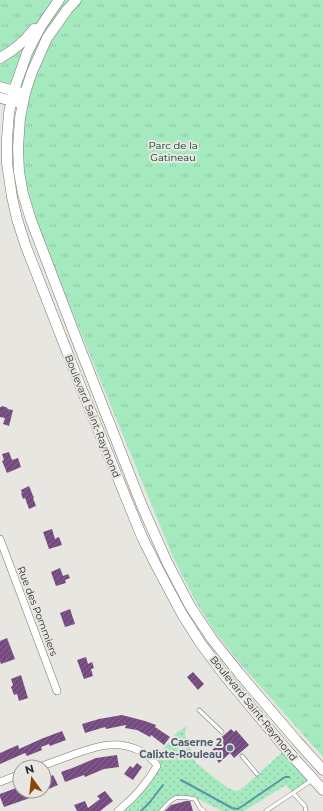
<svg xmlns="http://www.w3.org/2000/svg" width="323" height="811" font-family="Montserrat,sans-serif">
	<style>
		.grass { fill: url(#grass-dots) }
		.park { fill: url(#park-tufts) }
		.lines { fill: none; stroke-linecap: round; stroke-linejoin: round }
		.stream { stroke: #5697a9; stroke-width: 2 }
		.building { fill: url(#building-hatch) }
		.service-casing { stroke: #797772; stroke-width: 4.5 }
		.minor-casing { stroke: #797772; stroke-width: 8 }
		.secondary-casing { stroke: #797772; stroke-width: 11 }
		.service { stroke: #fff; stroke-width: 3.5 }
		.minor { stroke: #fff; stroke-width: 7 }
		.secondary { stroke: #fff; stroke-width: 10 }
		.service-dot { fill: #5c6f8a; stroke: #e8e6e0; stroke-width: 1.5 }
		.labels { text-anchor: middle; stroke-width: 4; stroke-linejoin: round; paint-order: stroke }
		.park-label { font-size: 10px; fill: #024024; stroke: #e8e6e0 }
		.street-label { font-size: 10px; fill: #2f2e2c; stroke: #e8e6e0 }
		.service-label { font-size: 10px; font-weight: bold; fill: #4e5e75; stroke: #e8e6e0; text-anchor: end }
	</style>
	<defs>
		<pattern id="grass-dots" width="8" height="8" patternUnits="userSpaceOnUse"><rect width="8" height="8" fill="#a5e9bf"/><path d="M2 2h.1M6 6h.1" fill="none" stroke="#8ec8a4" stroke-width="1.8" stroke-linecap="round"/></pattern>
		<pattern id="park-tufts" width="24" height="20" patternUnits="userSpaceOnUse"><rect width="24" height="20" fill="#a5e9bf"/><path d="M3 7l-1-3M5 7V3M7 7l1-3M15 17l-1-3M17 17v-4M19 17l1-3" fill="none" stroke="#8ec8a4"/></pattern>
		<pattern id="building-hatch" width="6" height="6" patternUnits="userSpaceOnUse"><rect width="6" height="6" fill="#754a80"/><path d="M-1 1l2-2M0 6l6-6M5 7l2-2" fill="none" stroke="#886890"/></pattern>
	</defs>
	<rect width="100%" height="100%" fill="#e8e6e0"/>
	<!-- grass -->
	<path class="grass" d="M187 726 185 731V735L196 763 225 786 233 790 236 791 240 790 286 749 313 779 293 793 286 785 244 811H222L200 800 195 799 176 797 161 811H118L151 776 154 761 177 732Z"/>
	<!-- park -->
	<path class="park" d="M0 0H323V757L244 668 215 632 196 602 173 557 44 243C33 210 20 176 22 141 23 123 27 106 30 89L0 81Z"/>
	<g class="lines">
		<!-- stream -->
		<g class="stream">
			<path d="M181 780 232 808 238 809 282 779 285 777H289"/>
			<path d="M141 811 150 802 163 785"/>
		</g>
	</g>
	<!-- building -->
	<g class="building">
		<path d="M2 406 8 408 7 409 13 410 9 426 3 424 5 418 0 417V407H1Z"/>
		<path d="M9 452 12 460 18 458 21 467 7 473 2 461 4 460 2 454Z"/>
		<path d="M29 486 34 498H33L36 506 29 509 25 498 23 499 21 493H22L21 490Z"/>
		<path d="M52 529 55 539 59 537 62 545 49 549 43 532Z"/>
		<path d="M60 568 63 576 68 574 70 578 65 580 66 583 56 586 51 572Z"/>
		<path d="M70 609 75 624 65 627 60 613Z"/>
		<path d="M7 638 15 659 1 664 0 661V641Z"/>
		<path d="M86 657 88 664 92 662 94 668 91 669 93 676 84 679 77 660Z"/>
		<path d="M193 672 204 684 198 690 187 677Z"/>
		<path d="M21 675 28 698 19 701 17 694 14 695 11 687 13 685 11 679Z"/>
		<path d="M122 715 145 721 156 725 155 727 170 737 164 745 151 735 150 737 137 730 125 728 126 725 106 729 105 727 85 733 82 724 99 719Z"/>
		<path d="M231 729 234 732 236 730 249 745 234 758 230 753 219 763 214 756 215 755 211 751 219 744 217 741Z"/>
		<path d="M62 731 66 740 50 746 49 744 41 747 42 750 27 756 25 753 0 764V753L18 745 19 749 41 739Z"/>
		<path d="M117 755 119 767 104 769 85 777 84 775 65 782 61 772 75 767 96 758Z"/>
		<path d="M137 763 142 767 133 780 124 774 130 766 133 768Z"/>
		<path d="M53 775 58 785 44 791V779Z"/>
		<path d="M16 788V791L20 789V791L47 792 4 807 0 797V794Z"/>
		<path d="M105 791 113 801 100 811H77L74 805 85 801 88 808 100 799 97 796Z"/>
		<path d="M186 801H190L193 811H165L171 805Z"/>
	</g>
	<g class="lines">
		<defs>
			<g id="service">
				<path d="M199 710 222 732"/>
				<path d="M242 756 257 774"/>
				<path d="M293 793 305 806 306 811"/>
				<path d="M161 811C174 796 175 795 195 799L200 808 204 811"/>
				<path d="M266 811 293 793 312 780"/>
			</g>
			<g id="minor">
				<path d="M0 539 57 691"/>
				<path d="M39 767C50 763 61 759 72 755 94 747 116 739 138 750 146 754 153 758 157 766 147 783 134 798 118 811"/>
				<path d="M0 782 20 774"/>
			</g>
			<g id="secondary">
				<path d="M59 0 41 26 27 53 14 90 9 113 7 139V163L12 197 17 219 25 244 82 390 142 537 158 569 182 614 201 644 225 676 286 749 323 790"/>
				<path d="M76 0 67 10 47 38 32 72 25 93 20 118 18 148 19 172 23 194 31 220 78 343 142 506 167 562 190 606 212 639 239 673 296 740 323 770"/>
				<path d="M0 58C15 50 24 42 34 29"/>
				<path d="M0 87 19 92"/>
				<path d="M0 98 18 102"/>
			</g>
		</defs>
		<!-- service casing -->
		<use href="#service" class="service-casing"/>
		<!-- minor casing -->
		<use href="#minor" class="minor-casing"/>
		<!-- secondary casing -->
		<use href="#secondary" class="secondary-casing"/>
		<!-- service -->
		<use href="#service" class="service"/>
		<!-- minor -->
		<use href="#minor" class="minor"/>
		<!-- secondary -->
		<use href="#secondary" class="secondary"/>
	</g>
	<!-- markers -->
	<circle class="service-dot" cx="230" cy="748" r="4"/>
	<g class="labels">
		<!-- park labels -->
		<g class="park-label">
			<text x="173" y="149">Parc de la<tspan x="173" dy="12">Gatineau</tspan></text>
		</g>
		<!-- street labels -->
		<g class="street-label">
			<text transform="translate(93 416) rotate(68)" y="4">Boulevard Saint-Raymond</text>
			<text transform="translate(38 611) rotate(69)" y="4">Rue des Pommiers</text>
			<text transform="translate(254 708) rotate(51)" y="4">Boulevard Saint-Raymond</text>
		</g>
		<!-- service labels -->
		<g class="service-label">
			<text x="222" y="746">Caserne 2<tspan x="222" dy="12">Calixte-Rouleau</tspan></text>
		</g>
	</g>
	<!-- north arrow -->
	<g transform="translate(32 779) rotate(345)"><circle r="19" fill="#e8e6e0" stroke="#9e9c98"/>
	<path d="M0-3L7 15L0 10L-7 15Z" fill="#86460d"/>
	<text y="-6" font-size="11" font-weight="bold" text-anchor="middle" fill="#2f2e2c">N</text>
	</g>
</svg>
